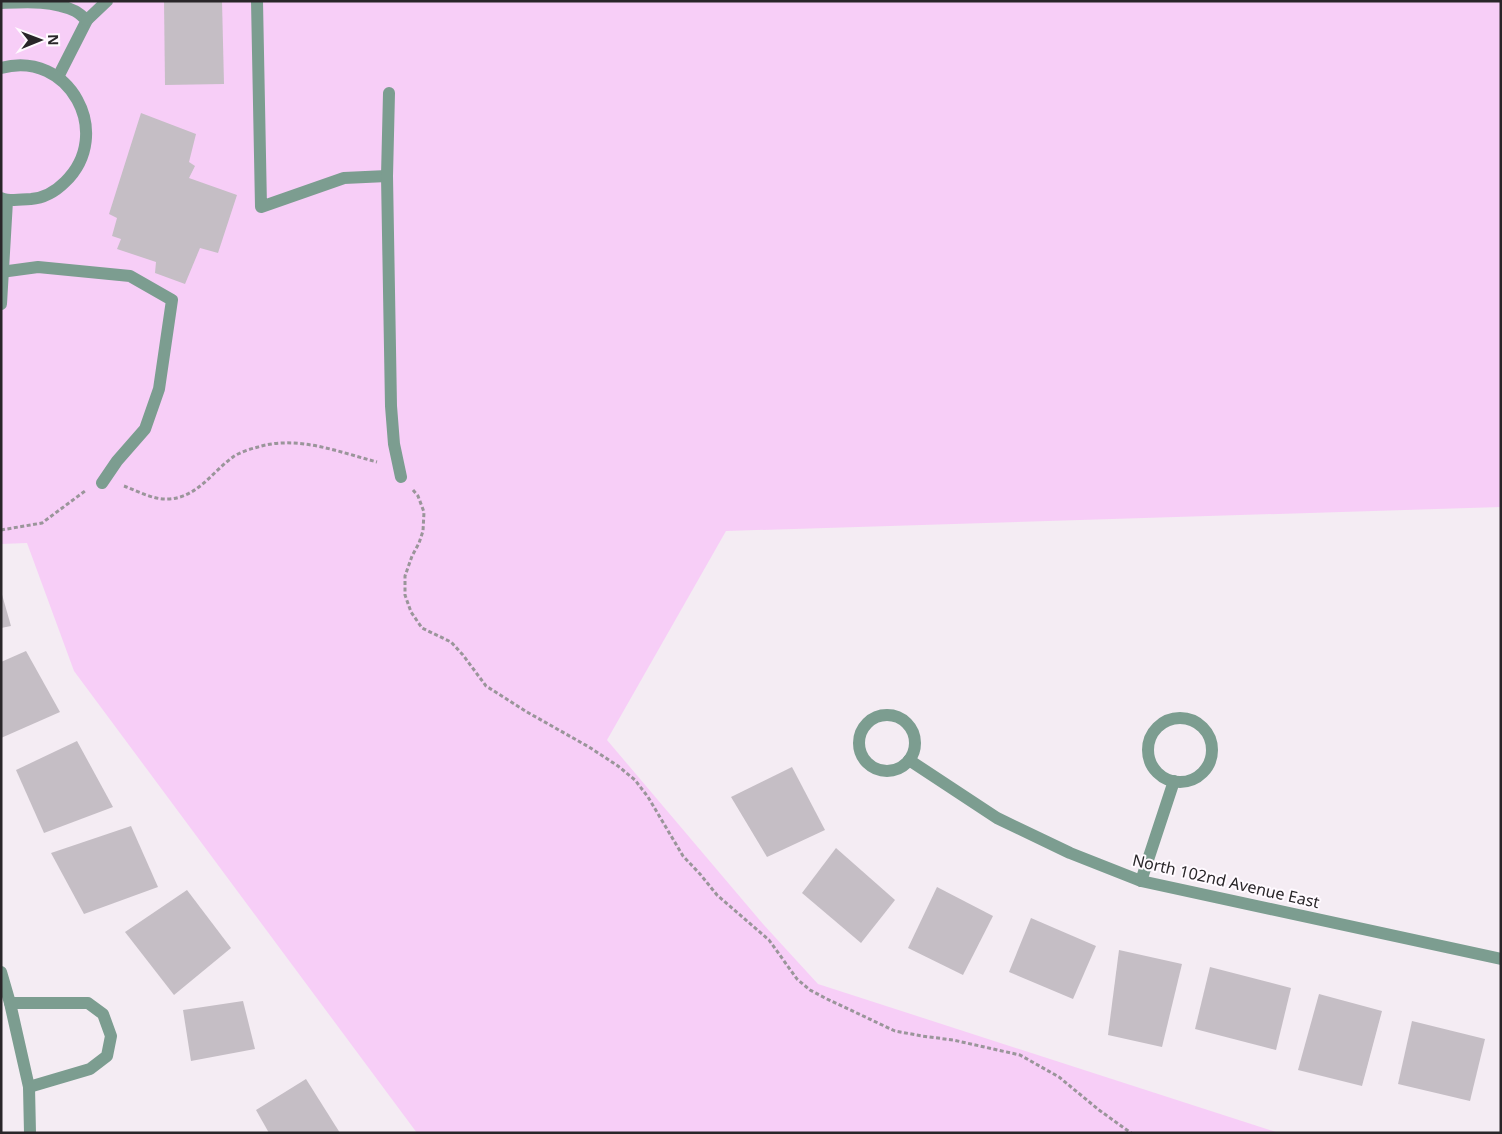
<svg xmlns="http://www.w3.org/2000/svg" width="1502" height="1134" font-family="'Noto Sans',sans-serif">
	<style>
		.grass { fill: #f7cef7 }
		.building { fill: #c5bec5 }
		.lines { fill: none; stroke-linecap: round; stroke-linejoin: round }
		.path { stroke: #9a959a; stroke-width: 3; stroke-dasharray: 4 2.5; stroke-linecap: butt }
		.minor { stroke: #7c9d90; stroke-width: 12 }
		.labels { text-anchor: middle; stroke-width: 4; stroke-linejoin: round; paint-order: stroke }
		.street-label { font-size: 16px; fill: #292629; stroke: #fffaff }
	</style>
	<rect width="100%" height="100%" fill="#f4ecf3"/>
	<!-- grass -->
	<path class="grass" d="M1 1H1501V507L726 531 607 740 763 924 818 984 1279 1133H417L74 671 27 543 1 544Z"/>
	<!-- building -->
	<g class="building">
		<path d="M164 1H222L224 84 165 85Z"/>
		<path d="M141 113 196 134 189 162 195 166 189 178 237 195 218 253 200 248 185 284 155 273 156 262 117 249 121 239 112 236 117 218 109 214Z"/>
		<path d="M1 591 11 626 1 628Z"/>
		<path d="M26 651 60 712 1 738V662Z"/>
		<path d="M77 741 113 807 44 833 16 770Z"/>
		<path d="M792 767 825 830 767 857 731 797Z"/>
		<path d="M131 826 158 887 84 914 51 853Z"/>
		<path d="M836 848 895 900 861 943 802 893Z"/>
		<path d="M937 887 993 916 963 975 908 948Z"/>
		<path d="M187 890 231 948 174 995 125 932Z"/>
		<path d="M1031 918 1096 946 1073 999 1009 972Z"/>
		<path d="M1119 950 1182 964 1162 1047 1108 1035Z"/>
		<path d="M1210 967 1291 988 1276 1050 1195 1029Z"/>
		<path d="M1319 994 1382 1011 1362 1086 1298 1070Z"/>
		<path d="M243 1001 255 1049 191 1061 183 1010Z"/>
		<path d="M1412 1021 1485 1039 1470 1101 1398 1084Z"/>
		<path d="M306 1079 340 1133H269L256 1110Z"/>
	</g>
	<g class="lines">
		<!-- path -->
		<g class="path">
			<path d="M124 486C138 491 153 500 168 499 197 498 212 472 233 457 240 452 250 449 258 447 297 435 339 452 377 462"/>
			<path d="M413 490 418 496 424 512 423 531 419 543 412 556 405 576V595L411 612 422 628 451 642 463 655 486 686 527 712 589 747 618 766 635 780 648 797 683 856 700 874 717 895 769 940 797 979 810 990 827 999 895 1031 922 1036 953 1040 1020 1055 1059 1077 1099 1110 1131 1133"/>
			<path d="M1 530 42 523 85 491"/>
		</g>
		<!-- minor -->
		<g class="minor">
			<path d="M257 1 261 207 344 178 387 176"/>
			<path d="M1 3C25 2 53 0 75 11 79 13 83 17 87 20L58 77"/>
			<path d="M87 20 107 1"/>
			<path d="M1 68C69 49 115 134 65 182 56 191 44 198 31 199 21 199 11 202 1 198"/>
			<path d="M389 93 387 176 391 406 394 444 401 477"/>
			<path d="M1 272 38 267 130 276 172 300 159 389 145 429 117 461 102 483"/>
			<path d="M1 304 7 201"/>
			<circle cx="887" cy="743" r="28"/>
			<circle cx="1180" cy="750" r="32"/>
			<path d="M909 760 997 818 1070 853 1141 881 1501 959"/>
			<path d="M1141 881 1174 781"/>
			<path d="M1 972 10 1003 29 1087 30 1133"/>
			<path d="M10 1003H88L103 1014 111 1036 107 1056 90 1069 29 1087"/>
		</g>
	</g>
	<g class="labels">
		<!-- street labels -->
		<g class="street-label">
			<text transform="translate(1226 881) rotate(13)" y="6">North 102nd Avenue East</text>
		</g>
	</g>
	<!-- border -->
	<rect width="1502" height="1134" fill="none" stroke="#292629" stroke-width="5"/>
	<!-- north arrow -->
	<g transform="translate(40 40) rotate(89)" stroke="#fffaff" stroke-width="4" paint-order="stroke">
	<path d="M0-4L9 19L0 12L-9 19Z" fill="#292629"/>
	<text y="-8" font-size="14" font-weight="bold" text-anchor="middle" fill="#292629">N</text>
	</g>
</svg>
